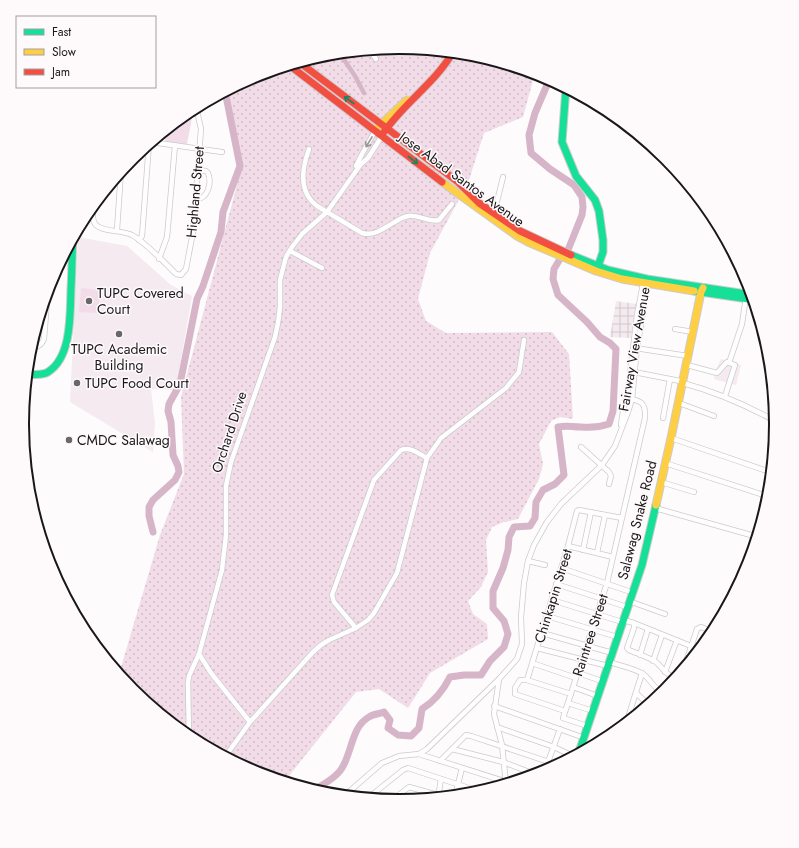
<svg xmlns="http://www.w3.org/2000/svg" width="799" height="848" font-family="Jost,sans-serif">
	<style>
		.built { fill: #f4eaef }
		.industrial { fill: url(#industrial-grid) }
		.grass { fill: url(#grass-dots) }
		.garden { fill: #f1dce8 }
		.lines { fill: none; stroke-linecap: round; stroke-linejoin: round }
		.canal { stroke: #d7b5c8; stroke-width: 4.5 }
		.river { stroke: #d7b5c8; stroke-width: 7 }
		.street-casing { stroke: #cdcbcc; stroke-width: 6 }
		.fast-casing { stroke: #cdcbcc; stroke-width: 9 }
		.slow-casing { stroke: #cdcbcc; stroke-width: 9 }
		.jam-casing { stroke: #cdcbcc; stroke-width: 9 }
		.street { stroke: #fffeff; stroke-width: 4.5 }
		.fast { stroke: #16e098; stroke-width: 7 }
		.slow { stroke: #ffcf43; stroke-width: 7 }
		.jam { stroke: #f24e42; stroke-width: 7 }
		.oneway { stroke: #18865f }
		.oneway2 { stroke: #989698 }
		.poi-dot { fill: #696768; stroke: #fefafc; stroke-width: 1.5 }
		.labels { text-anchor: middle; stroke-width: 3; stroke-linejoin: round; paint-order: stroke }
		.street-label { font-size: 14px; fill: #1a1719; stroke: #fefafc }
		.poi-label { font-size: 14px; fill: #1a1719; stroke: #fefafc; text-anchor: start }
		.rim { fill: none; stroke: #1a1719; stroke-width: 2 }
	</style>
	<defs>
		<pattern id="industrial-grid" width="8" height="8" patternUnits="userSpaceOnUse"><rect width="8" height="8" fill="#f4eaef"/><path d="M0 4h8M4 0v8" fill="none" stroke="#d1c8cc"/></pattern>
		<pattern id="grass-dots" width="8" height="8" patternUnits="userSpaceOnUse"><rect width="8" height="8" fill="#f1dce8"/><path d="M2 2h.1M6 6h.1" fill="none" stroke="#cebcc6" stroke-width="1.8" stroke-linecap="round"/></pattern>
	</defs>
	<rect width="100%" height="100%" fill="#fdfbfc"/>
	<!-- built -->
	<g class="built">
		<path d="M78 237 127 246 171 285 192 296 177 383 172 390 151 389 155 424 153 452 70 402Z"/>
		<path d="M721 359 741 365 736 385 714 379 715 375 693 365 716 370Z"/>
	</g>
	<!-- industrial -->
	<path class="industrial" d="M616 301 637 304 631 338 610 337Z"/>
	<!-- grass -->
	<path class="grass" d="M400 47 473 54 535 73 523 117 484 133 468 183 430 253 418 299 426 321 446 333 552 332 569 354 573 419 560 417 551 421 539 444 543 464 539 479 518 519 504 522 492 527 486 540 488 572 481 587 468 601 473 614 487 624 488 639 430 673 408 708 379 689 356 692 284 782 255 773 190 738 132 691 119 674 160 535 184 474 181 397 242 166 229 94 230 89 255 75 326 54Z"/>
	<!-- garden -->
	<g class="garden">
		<path d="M191 109C194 117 188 135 187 145L165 141 166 129 173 124H175V122Z"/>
		<path d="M81 288 100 290 98 313 79 312Z"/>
	</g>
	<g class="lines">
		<!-- canal -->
		<path class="canal" d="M339 52 355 76 364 93"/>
		<!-- river -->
		<g class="river">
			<path d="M153 532 149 516V507L153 500 175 480 179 472 178 466 173 455 171 422 168 411 169 404 180 384 197 299 203 286 221 232 223 212 240 166 226 96V91"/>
			<path d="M313 790C323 785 336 778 342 768 352 752 352 726 369 717 373 714 379 714 384 712L390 720 388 728 398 735 411 736 419 728 422 709C435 701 443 691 450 677L464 675H481L490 661 504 647 508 634 504 621 493 608V591L503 568 508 550 509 537 514 527 530 526 535 518 536 502 543 490 555 484 564 475 558 427C569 425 571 427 581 427 591 428 600 427 609 424L613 411 616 349 610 343 600 337 587 322 558 295 553 279 554 269 560 259 568 250 582 215 583 207 582 197 574 185 550 169 531 153 529 135 535 113 550 78"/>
		</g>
		<defs>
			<g id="street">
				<path d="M370 49 376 59"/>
				<path d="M441 51 450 58"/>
				<path d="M151 142 222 152"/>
				<path d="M309 149C302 168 298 192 317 206L362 233C379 238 393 219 408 216 419 214 428 223 439 220L452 204"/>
				<path d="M356 166 362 154 375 131"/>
				<path d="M196 199C208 199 212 183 208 173L206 171 198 170"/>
				<path d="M94 204C93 211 91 220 96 225 103 232 122 230 132 235 146 243 164 262 176 274L181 275 186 269 193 232 201 129 196 107"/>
				<path d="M494 214 503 177"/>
				<path d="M117 230 121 171"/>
				<path d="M139 240 142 236 149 144"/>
				<path d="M290 251 322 268"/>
				<path d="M159 259 167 237 175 145"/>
				<path d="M675 329 693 332"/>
				<path d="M635 348 688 356"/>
				<path d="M30 349C37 347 41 346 44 339L48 289"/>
				<path d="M28 361 31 374"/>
				<path d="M729 363 742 324 746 297"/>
				<path d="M687 365 717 373 727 362 735 365 725 396"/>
				<path d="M634 372 680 381"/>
				<path d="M683 383C716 392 746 405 777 422"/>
				<path d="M679 403 714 416"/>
				<path d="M663 418 670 379"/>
				<path d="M621 425 623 411 627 398 637 315 643 284 645 281"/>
				<path d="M671 438 764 470"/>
				<path d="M581 447 609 472 611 476 609 484"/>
				<path d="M665 463 770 497"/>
				<path d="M661 482 694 492"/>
				<path d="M655 508 758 537"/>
				<path d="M568 546 613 557"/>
				<path d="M583 550 591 512"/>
				<path d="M597 553 605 515"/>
				<path d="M528 561 545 565"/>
				<path d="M561 568 628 591"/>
				<path d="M556 584 624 606"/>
				<path d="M552 600 619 621"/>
				<path d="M629 601 665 614"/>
				<path d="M547 616 614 636"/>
				<path d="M623 620 634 623V628L627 648 629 650C638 654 648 657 656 662 663 668 667 676 676 679"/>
				<path d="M634 623 691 646"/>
				<path d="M356 628 334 602 332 595 374 480 401 450C410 446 419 454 427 458"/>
				<path d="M542 633 609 652"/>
				<path d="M708 640 711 631"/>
				<path d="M537 648 604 665"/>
				<path d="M199 654 211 673 250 722"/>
				<path d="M640 655 648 629"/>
				<path d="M653 661 662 635"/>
				<path d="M610 662C620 666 634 668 643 674 651 679 654 690 664 693"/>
				<path d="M532 663 576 678"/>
				<path d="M683 671 697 629 701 627 714 632"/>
				<path d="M665 672 677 640"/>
				<path d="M578 673 599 680"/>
				<path d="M499 679 494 714 502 745 506 784"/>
				<path d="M527 680 568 546 577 511 579 510 622 518"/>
				<path d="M573 687 595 695"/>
				<path d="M636 693 649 705"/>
				<path d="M568 703 590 710"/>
				<path d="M494 706 579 736"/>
				<path d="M565 711 515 694V688L520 680H527L571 694"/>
				<path d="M626 724 642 673"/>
				<path d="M584 725 563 718 607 583 645 418C646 402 641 401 627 398"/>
				<path d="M497 727 554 747 573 756"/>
				<path d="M189 737 188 683 189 676 199 654 222 570 226 535V486L231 462 275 337 278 323 280 307V280L286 257 292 247 302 234 327 212 361 164 368 158 382 136"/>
				<path d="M452 749 503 762 537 775"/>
				<path d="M419 754 510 783"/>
				<path d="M225 757 250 722 313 652 321 645 329 640 356 628 368 620 374 613 397 573 427 458 441 438 506 388 519 372 524 340"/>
				<path d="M440 761 466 735 471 736 558 765"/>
				<path d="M566 761 568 754"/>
				<path d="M544 773 560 729"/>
				<path d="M344 796 382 763 399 756 419 754 427 749 499 679 517 659 522 644 521 617 524 583 528 561 534 545 547 522 561 504 602 465 615 446 628 412 632 399 637 348 648 283"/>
				<path d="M455 796 462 768"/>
				<path d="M368 798 403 770 408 768 481 792"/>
				<path d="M438 798 441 779"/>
				<path d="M391 801 409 787 438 795"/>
			</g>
			<g id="fast">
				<path d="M566 87 562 142 576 176 595 200 599 211 603 240V252L597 269"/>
				<path d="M571 255 608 270 647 279 753 295"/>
				<path d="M694 291 755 300"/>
				<path d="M27 374C33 374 42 376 48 372 72 357 70 314 71 289 72 272 72 254 73 237"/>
				<path d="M578 755 642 565 656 505"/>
			</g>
			<g id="slow">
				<path d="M378 127 407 100"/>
				<path d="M442 182 517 236 528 242 596 271 622 279 694 291"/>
				<path d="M656 505 671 438 701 292 703 288"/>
			</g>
			<g id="jam">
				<path d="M299 62 458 182 479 203 520 231 571 255"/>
				<path d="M289 65 442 182"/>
				<path d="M384 132C404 103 435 83 453 52"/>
			</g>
		</defs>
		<!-- street casing -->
		<use href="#street" class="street-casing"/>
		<!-- fast casing -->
		<use href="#fast" class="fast-casing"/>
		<!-- slow casing -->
		<use href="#slow" class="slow-casing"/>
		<!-- jam casing -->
		<use href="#jam" class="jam-casing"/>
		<!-- street -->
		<use href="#street" class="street"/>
		<!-- fast -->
		<use href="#fast" class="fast"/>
		<!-- slow -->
		<use href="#slow" class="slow"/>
		<!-- jam -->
		<use href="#jam" class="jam"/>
	</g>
	<!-- one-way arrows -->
	<defs><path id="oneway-shaft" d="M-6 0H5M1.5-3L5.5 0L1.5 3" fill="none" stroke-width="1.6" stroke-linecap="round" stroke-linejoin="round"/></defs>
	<g class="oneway">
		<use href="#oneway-shaft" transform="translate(349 100) rotate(-143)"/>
		<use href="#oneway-shaft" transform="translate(413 160) rotate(38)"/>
	</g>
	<use class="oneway2" href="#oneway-shaft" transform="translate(369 142) rotate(121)"/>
	<!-- markers -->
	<g class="poi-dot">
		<circle cx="89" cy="301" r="4"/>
		<circle cx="119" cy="334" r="4"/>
		<circle cx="77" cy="383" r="4"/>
		<circle cx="69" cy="440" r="4"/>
	</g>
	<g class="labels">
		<!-- street labels -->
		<g class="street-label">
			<text transform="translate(462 179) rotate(36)" y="5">Jose Abad Santos Avenue</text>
			<text transform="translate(195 192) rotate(-85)" y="5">Highland Street</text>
			<text transform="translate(634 349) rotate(-80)" y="5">Fairway View Avenue</text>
			<text transform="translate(229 432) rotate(-72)" y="5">Orchard Drive</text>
			<text transform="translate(637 520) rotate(-76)" y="5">Salawag Snake Road</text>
			<text transform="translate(553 596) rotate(-73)" y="5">Chinkapin Street</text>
			<text transform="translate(590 635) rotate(-72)" y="5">Raintree Street</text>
		</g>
		<!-- poi labels -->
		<g class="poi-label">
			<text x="97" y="298">TUPC Covered<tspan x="97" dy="16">Court</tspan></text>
			<text x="119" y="354" text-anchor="middle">TUPC Academic<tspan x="119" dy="16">Building</tspan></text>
			<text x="85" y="388">TUPC Food Court</text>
			<text x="77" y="445">CMDC Salawag</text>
		</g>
	</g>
	<!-- crop -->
	<path d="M0 0H799V848H0ZM29 424a370 370 0 1 1 740 0a370 370 0 1 1-740 0Z" fill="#fefafc" fill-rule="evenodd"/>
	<path class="rim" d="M29 424a370 370 0 1 1 740 0a370 370 0 1 1-740 0Z"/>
	<!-- legend -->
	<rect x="16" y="16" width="140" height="72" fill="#fefafc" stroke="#a39fa1"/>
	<rect x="24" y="29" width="20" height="6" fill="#16e098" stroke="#a39fa1"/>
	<text x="52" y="36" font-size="12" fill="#1a1719">Fast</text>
	<rect x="24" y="49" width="20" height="6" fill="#ffcf43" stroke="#a39fa1"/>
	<text x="52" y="56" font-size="12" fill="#1a1719">Slow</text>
	<rect x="24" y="69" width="20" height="6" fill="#f24e42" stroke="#a39fa1"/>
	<text x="52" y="76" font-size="12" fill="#1a1719">Jam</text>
</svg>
